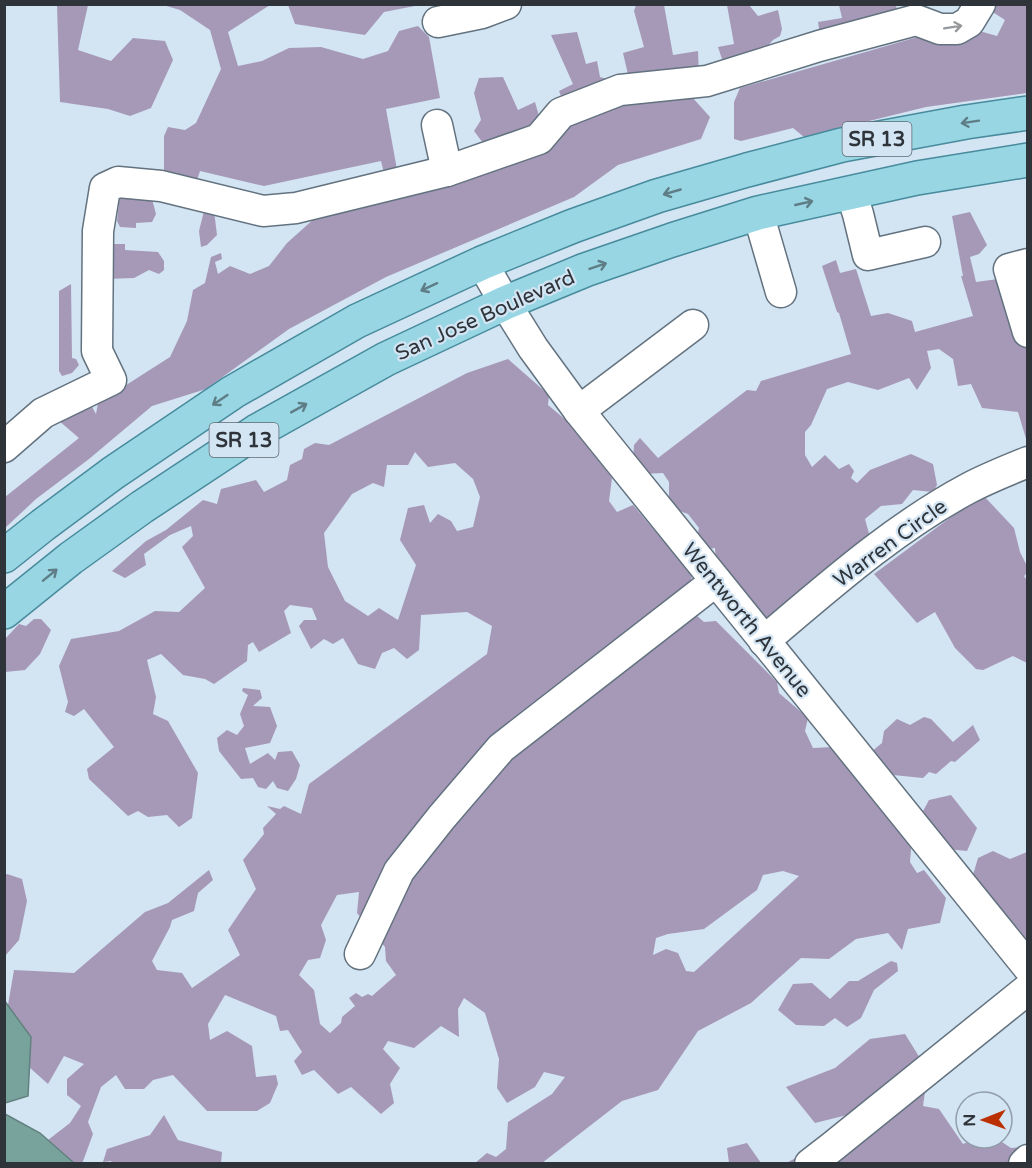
<svg xmlns="http://www.w3.org/2000/svg" width="1032" height="1168" font-family="'Varela Round',sans-serif">
	<style>
		.forest { fill: #a699b8; fill-rule: evenodd }
		.water { fill: #78a29c; stroke: #62817f; stroke-width: 1.5 }
		.lines { fill: none; stroke-linecap: round; stroke-linejoin: round }
		.minor-casing { stroke: #63727f; stroke-width: 33 }
		.major-casing { stroke: #478b9c; stroke-width: 36 }
		.minor { stroke: #fff; stroke-width: 30 }
		.major { stroke: #98d6e3; stroke-width: 33 }
		.oneway { stroke: #969a9c }
		.oneway2 { stroke: #5e7d86 }
		.labels { text-anchor: middle; stroke-width: 4.5; stroke-linejoin: round; paint-order: stroke }
		.shield { fill: #d3e4f3; stroke: #606972; stroke-width: 1.5 }
		.shield-label { font-size: 20px; font-weight: bold; fill: #2e343a }
		.street-label { font-size: 21px; fill: #2e343a; stroke: #d3e4f3 }
	</style>
	<rect width="100%" height="100%" fill="#d3e4f3"/>
	<!-- forest -->
	<g class="forest">
		<path d="M57 5H88L78 50 111 61 133 38 165 41 173 60 151 108 130 116 108 109 60 102Z"/>
		<path d="M163 5H270L228 32 238 66 262 61 289 48 321 47 363 59 388 51 399 31 418 26 429 37 440 98 386 109 398 175 385 177 381 161 264 186 200 171 195 186 164 178V136L168 127 185 130 196 123 221 69 210 30 180 10Z"/>
		<path d="M288 5H420L384 12 365 35 295 24Z"/>
		<path d="M636 5H664L673 55 698 51 699 76 630 83 623 53 644 47 634 11Z"/>
		<path d="M727 5H749L758 16 778 10 782 29 780 36 773 40 762 52 724 65 718 47 734 44Z"/>
		<path d="M839 5H896L898 16 820 35 818 22 842 18Z"/>
		<path d="M992 5H1027V93L926 107 804 137 793 128 741 141 734 139V102L740 88 928 34 976 30 997 36 1005 20 988 9Z"/>
		<path d="M577 32 586 64 597 61 600 77 610 80 565 106 559 91 573 84 551 35Z"/>
		<path d="M503 77 518 110 535 102 539 116 530 130 486 147 474 131 481 120 474 93 479 78Z"/>
		<path d="M692 97 710 117 701 139 618 165 574 197 386 277 289 329 206 389 152 406 89 459 36 499 5 528V497L79 438 58 420 91 405 96 414 98 403 170 357 187 321 193 290 205 283 211 257 221 253 222 259 215 262 218 274 230 266 250 274 269 266 287 243 315 218 453 185 548 146 564 127 623 104Z"/>
		<path d="M120 194 152 199 156 214 152 222 136 223V228L120 227 117 221Z"/>
		<path d="M204 211H214L217 235 207 245 201 247 199 231Z"/>
		<path d="M970 212 987 245 979 254 970 257 976 282 1027 275V442L1018 412 982 408 971 384 958 386 953 359 939 349 927 351 931 368 917 390 909 378 878 390 848 382 827 389 811 425 805 432V455L812 467 825 455 839 469 849 464 854 471 851 478 857 483 870 470 911 454 933 464 937 485 933 492 913 490 902 504 881 506 865 519 871 541 772 622 758 617 716 564 715 548 708 549 697 537 699 528 688 514 674 509 669 502V482L663 473 643 474 633 461 634 445 640 438 658 458 747 390 756 391 761 381 851 354 839 313 837 312 822 266 836 260 840 273 856 269 871 316 888 313 912 321 915 332 973 316 961 276H963L952 216Z"/>
		<path d="M111 244H125V250L158 252 164 261V270L159 274 149 270 134 278 107 279Z"/>
		<path d="M71 284 72 358 76 359 79 365 72 373 62 376 59 371V291Z"/>
		<path d="M508 359 549 395 548 405 567 421 612 478 609 501 617 512 633 505 692 575 687 607 704 622 716 621 777 682 779 693 808 718 805 731 813 748 833 747 880 804 887 818 891 816 912 838 910 862 917 873 924 870 946 898 940 923 908 929 902 950 888 933 856 939 829 959 801 958 751 1003 698 1031 658 1090 622 1101 542 1163H475L487 1153 496 1157 506 1149 508 1122 552 1094 565 1077 544 1072 535 1087 507 1103 497 1088 499 1059 485 1013 464 998 458 1009 459 1037 441 1026 414 1048 388 1041 383 1049 400 1068 390 1084 394 1103 381 1114 351 1087 338 1094 314 1070 302 1075 294 1061 302 1052 288 1030 280 1031 276 1016 225 995 208 1024 210 1040 227 1031 252 1046 256 1077 276 1075 278 1084 270 1103 257 1111H207L173 1075 153 1080 144 1089H125L116 1075 101 1087 88 1122 93 1134 82 1164 74 1163 48 1140 70 1123 81 1106 67 1095V1079L84 1064 64 1056 48 1084 29 1067 31 1037 8 1005 14 970 74 973 145 912 168 903 209 870 213 880 198 893 194 911 172 920 170 927 152 961 157 970 182 973 192 988 240 955 228 930 256 889 243 860 264 834 263 828 276 814 267 806 280 809 284 806 301 814 309 784 487 654 492 626 467 612 421 615 419 650 407 659 394 648 382 653 375 669 358 664 343 638 333 644 324 639 311 649 299 626 304 620H317L312 608 290 605 284 611 291 633 259 652 253 642 248 645 247 661 214 684 205 679 183 675 161 654 147 660 156 697 153 714 168 721 198 773 192 818 179 827 167 815 148 817 138 811 128 816 89 779 87 769 114 747 84 709 74 716 65 712 68 702 59 666 71 639 119 631 155 611 179 612 205 588 182 547 193 536 191 526 170 535 144 554 146 565 125 578 112 571 146 541 166 530 203 500 217 504 221 489 256 480 264 492 287 480 290 465 302 459 304 449 315 443 329 445 467 373ZM415 452 428 467 455 463 473 479 480 497 473 527 457 531 451 521 438 514 430 523 424 505 408 508 400 540 416 565 398 620 379 608 368 616 345 601 328 567 324 533 352 494 373 483 384 487 387 465H408ZM783 871 799 876 694 972 686 971 678 953 666 949 653 955 656 938 668 934 704 929 757 890 763 875ZM359 892 357 913 385 947 386 961 396 975 372 996 368 994 362 997 356 993 349 998 355 1006 342 1017 341 1023 330 1033 320 1024 314 990 299 975 308 960 320 958 326 940 321 925 337 895Z"/>
		<path d="M982 494 1014 528 1020 552 1027 566V573L1024 576 1028 582 1027 663 1013 656 983 670 976 669 955 648 935 612 917 623 874 574Z"/>
		<path d="M34 619H41L51 630 40 654 25 670 5 672V651L6 650 5 639 19 624 26 626Z"/>
		<path d="M243 688 260 690 262 698 253 706 270 707 277 726 270 743 245 748 250 764 268 753 275 760 278 752 292 751 300 765 296 779 288 791 277 788 273 781 266 789 258 787 253 778 241 779 219 751 217 738 227 730 237 735 244 726 240 714 248 695 242 691Z"/>
		<path d="M924 717 931 719 953 742 973 725 980 740 955 762 951 761 936 774 929 772 923 778 893 775 871 752 882 743 884 731 897 719 910 725Z"/>
		<path d="M951 795 977 828 967 851 947 849 922 813 929 800Z"/>
		<path d="M993 851 1010 859 1027 852V943L973 875 978 858Z"/>
		<path d="M7 874 22 879 27 901 19 940 5 956 4 876Z"/>
		<path d="M891 961 897 963 898 971 874 990 861 1018 847 1027 835 1018 824 1026 796 1025 778 1010 793 984 812 983 830 999 849 981H858Z"/>
		<path d="M905 1034 928 1071 923 1106 939 1109 963 1144 977 1138H996L1011 1148 1027 1147V1163H786L856 1128 851 1114 815 1123 786 1087 835 1068 870 1039Z"/>
		<path d="M164 1115 178 1140 222 1152 221 1163 113 1164 111 1161 103 1162 107 1149 150 1135Z"/>
		<path d="M747 1143 761 1163H729L727 1148Z"/>
	</g>
	<!-- water -->
	<path class="water" d="M4 1000 31 1037 28 1096 5 1103V1114L40 1133 74 1163H5Z"/>
	<g class="lines">
		<defs>
			<g id="minor">
				<path d="M438 22 482 13 506 4"/>
				<path d="M437 125 447 171"/>
				<path d="M851 192 858 214 868 255 925 242"/>
				<path d="M758 213 781 292"/>
				<path d="M482 263 505 303 533 348 579 411 1028 967"/>
				<path d="M1028 264 1009 269 1028 332"/>
				<path d="M579 411 693 325"/>
				<path d="M4 447 43 413 111 380 97 351 98 231 105 188 118 182 161 186 263 211 296 208 447 171 539 139 561 113 620 90 707 81 819 46 916 20 940 29H957L969 22 980 4"/>
				<path d="M764 641C829 586 894 528 969 488 988 478 1008 470 1028 462"/>
				<path d="M360 954 399 871 441 818 501 748 716 581"/>
				<path d="M810 1164 832 1147 1028 989"/>
				<path d="M1024 1164 1028 1160"/>
			</g>
			<g id="major">
				<path d="M4 556 43 525 113 473 233 392 357 321 482 263 573 226 657 196 747 170 842 145 966 122 1028 113"/>
				<path d="M4 612 71 558 142 507 257 431 386 359 505 303 585 270 672 240 758 213 917 178 1028 160"/>
			</g>
		</defs>
		<!-- minor casing -->
		<use href="#minor" class="minor-casing"/>
		<!-- major casing -->
		<use href="#major" class="major-casing"/>
		<!-- minor -->
		<use href="#minor" class="minor"/>
		<!-- major -->
		<use href="#major" class="major"/>
	</g>
	<!-- one-way arrows -->
	<defs><path id="oneway-shaft" d="M-6 0H5M1.5-3L5.5 0L1.5 3" fill="none" stroke-width="1.6" stroke-linecap="round" stroke-linejoin="round" transform="scale(1.5)"/></defs>
	<use class="oneway" href="#oneway-shaft" transform="translate(953 27) rotate(-9)"/>
	<g class="oneway2">
		<use href="#oneway-shaft" transform="translate(970 122) rotate(171)"/>
		<use href="#oneway-shaft" transform="translate(672 192) rotate(164)"/>
		<use href="#oneway-shaft" transform="translate(804 203) rotate(-13)"/>
		<use href="#oneway-shaft" transform="translate(598 266) rotate(-19)"/>
		<use href="#oneway-shaft" transform="translate(429 287) rotate(155)"/>
		<use href="#oneway-shaft" transform="translate(220 400) rotate(146)"/>
		<use href="#oneway-shaft" transform="translate(299 408) rotate(-29)"/>
		<use href="#oneway-shaft" transform="translate(50 575) rotate(-39)"/>
	</g>
	<g class="labels">
		<!-- shield labels -->
		<g class="shield">
			<rect x="842.5" y="122" width="69" height="34" rx="4.5"/>
			<rect x="209.5" y="423" width="69" height="34" rx="4.5"/>
		</g>
		<g class="shield-label">
			<text x="877" y="146">SR 13</text>
			<text x="244" y="447">SR 13</text>
		</g>
		<!-- street labels -->
		<g class="street-label">
			<text transform="translate(485 315) rotate(-24)" y="7">San Jose Boulevard</text>
			<text transform="translate(890 543) rotate(-36)" y="7">Warren Circle</text>
			<text transform="translate(747 620) rotate(51)" y="7">Wentworth Avenue</text>
		</g>
	</g>
	<!-- border -->
	<rect width="1032" height="1168" fill="none" stroke="#2e343a" stroke-width="12"/>
	<!-- north arrow -->
	<g transform="translate(984 1120) rotate(269)"><circle r="28" fill="#d3e4f3" stroke="#919ea9" stroke-width="1.5"/>
	<path d="M0-4.5L10 22L0 15L-10 22Z" fill="#ba3001"/>
	<text y="-9" font-size="16" font-weight="bold" text-anchor="middle" fill="#2e343a">N</text>
	</g>
</svg>
